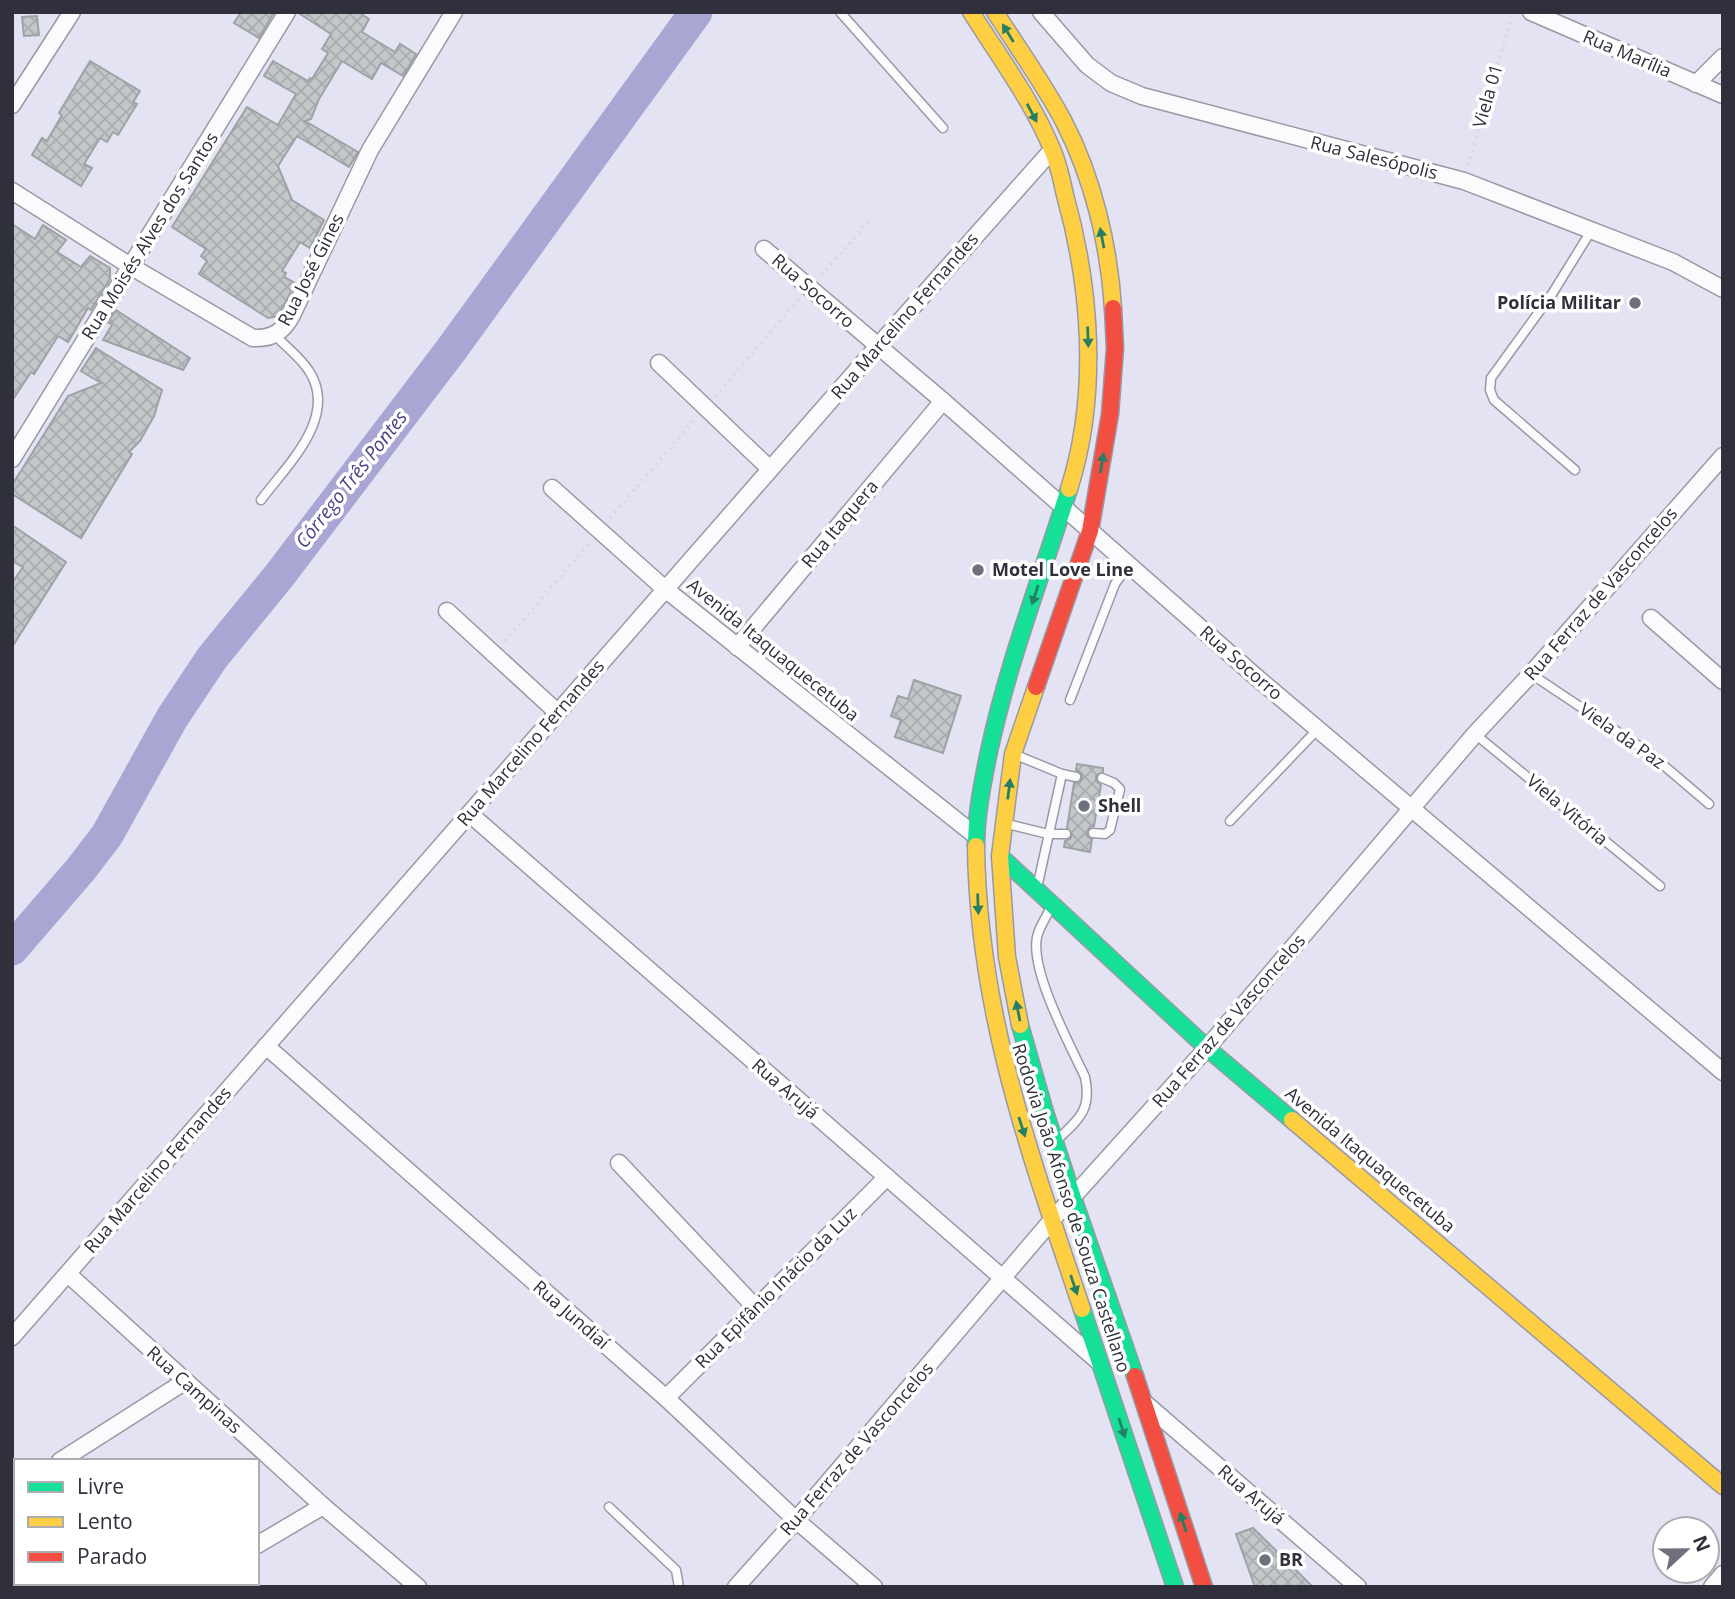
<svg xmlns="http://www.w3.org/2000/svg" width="1735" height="1599" font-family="'Open Sans',sans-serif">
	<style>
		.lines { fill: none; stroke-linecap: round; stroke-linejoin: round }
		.river { stroke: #a9a6d3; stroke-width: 33 }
		.building { fill: url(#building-cross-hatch); stroke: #9ea2a5; stroke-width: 2 }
		.lane-casing { stroke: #9999a6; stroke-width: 11 }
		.street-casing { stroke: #9999a6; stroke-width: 19 }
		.fast-casing { stroke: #9999a6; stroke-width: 19 }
		.slow-casing { stroke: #9999a6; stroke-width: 19 }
		.jam-casing { stroke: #9999a6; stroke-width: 19 }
		.path { stroke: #d8d8de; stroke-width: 3.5; stroke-dasharray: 2 5; stroke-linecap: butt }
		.lane { stroke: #fbfbfd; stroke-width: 8 }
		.street { stroke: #fbfbfd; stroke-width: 16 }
		.fast { stroke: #16e098; stroke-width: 16 }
		.slow { stroke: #ffcf43; stroke-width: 16 }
		.jam { stroke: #f24e42; stroke-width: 16 }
		.oneway { fill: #247f66 }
		.poi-dot { fill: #6f6f7d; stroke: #fff; stroke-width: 2.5 }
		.labels { text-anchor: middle; stroke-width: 7; stroke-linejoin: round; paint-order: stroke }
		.street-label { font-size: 18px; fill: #30303d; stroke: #fff }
		.poi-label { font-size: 18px; font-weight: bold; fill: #30303d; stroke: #fff; text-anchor: start }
		.water-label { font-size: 19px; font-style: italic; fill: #4a4187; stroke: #fff }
	</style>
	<defs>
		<pattern id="building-cross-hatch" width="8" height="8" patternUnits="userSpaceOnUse" patternTransform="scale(1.75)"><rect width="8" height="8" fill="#c2c8ca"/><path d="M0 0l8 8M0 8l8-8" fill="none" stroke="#a7acae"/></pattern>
	</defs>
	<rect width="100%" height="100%" fill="#e3e3f4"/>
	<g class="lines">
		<!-- river -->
		<path class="river" d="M12 949 81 869 107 835 172 718 212 658 279 576 451 350 696 12"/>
	</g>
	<!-- building -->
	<g class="building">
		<path d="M241 12H274L259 38 234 23Z"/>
		<path d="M297 12H358L369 19 362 32 395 52 400 44 416 54 403 76 381 63 372 79 342 61 319 99 311 119 305 121 358 152 349 167 297 136 278 166 292 200 324 220 310 248 300 242 282 271 286 273 284 277 295 283 279 316 268 318 199 274 207 261 201 256 206 249 172 227 247 107 278 125 296 94 264 76 273 61 308 81 310 78 312 79 328 53 322 49 331 34Z"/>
		<path d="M37 16 39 35 24 36 22 17Z"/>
		<path d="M90 61 140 91 133 102 137 104 118 135 113 132 107 142 100 138 84 164 92 168 81 186 32 155 42 138 47 141 62 115 59 113Z"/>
		<path d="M12 224 35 239 43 225 66 240 57 252 81 267 90 256 110 268V279L91 310 88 308 68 342 58 336 34 374 31 372 12 401Z"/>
		<path d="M116 310 190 358 183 370 103 340 112 325 108 322Z"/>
		<path d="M96 348 162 390 154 416 140 441 129 452 132 454 81 538 12 494V485L68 396 101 383 81 371Z"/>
		<path d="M12 525 66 562 12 647V583L23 567 12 561Z"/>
		<path d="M914 680 961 696 943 753 895 737 901 720 891 716 898 696 908 699Z"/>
		<path d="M1077 764 1103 768V772L1096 776V781L1101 785 1094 826 1090 827 1087 832V836L1092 839 1090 852 1064 847 1065 841 1070 839 1072 835 1067 828 1074 783 1080 782 1082 778 1081 773 1076 770Z"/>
		<path d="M1253 1528 1313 1587H1255L1236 1534Z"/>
	</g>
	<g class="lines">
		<defs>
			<g id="lane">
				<path d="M840 12 943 128"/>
				<path d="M1575 470 1494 400 1490 390 1491 378 1552 294 1591 231"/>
				<path d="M261 500C287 465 339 417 309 371 301 358 286 347 275 335"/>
				<path d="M1531 674 1648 752 1709 804"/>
				<path d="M1070 700 1115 584 1129 564"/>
				<path d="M1475 734 1660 886"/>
				<path d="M1016 755 1062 774 1076 777"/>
				<path d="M1230 821 1318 729"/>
				<path d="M1007 824 1048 834H1066"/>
				<path d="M1093 833 1105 834 1110 830 1120 789 1114 783 1102 778"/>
				<path d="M1037 888 1062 774"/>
				<path d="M1051 907C1047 916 1039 927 1037 937 1030 971 1070 1045 1085 1077 1092 1110 1079 1119 1057 1140"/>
				<path d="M609 1507 676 1570 679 1587"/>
			</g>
			<g id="street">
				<path d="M1041 12 1087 65 1111 83 1142 96 1464 181 1673 262 1723 289"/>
				<path d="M1531 12 1723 95"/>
				<path d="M1696 84 1723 57"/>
				<path d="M12 105 72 12"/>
				<path d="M12 191 132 267 253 338C272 339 283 332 292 315L370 150 454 12"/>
				<path d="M764 249 943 401 1255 676 1723 1072"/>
				<path d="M659 363 770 469"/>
				<path d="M12 459 287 12"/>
				<path d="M552 488 665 589 976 836"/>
				<path d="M447 611 557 712"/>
				<path d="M1651 618 1723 681"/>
				<path d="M737 647 943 401"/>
				<path d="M470 814 1099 1362"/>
				<path d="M266 1046 666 1398 796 1520 874 1587"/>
				<path d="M619 1163 756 1308"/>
				<path d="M68 1274 323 1506 418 1587"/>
				<path d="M12 1337 878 346 1052 150"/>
				<path d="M666 1398 887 1177"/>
				<path d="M1146 1404 1358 1587"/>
				<path d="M60 1461 184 1382"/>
				<path d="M12 1490 16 1488"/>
				<path d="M257 1545 323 1506"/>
				<path d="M185 1587 191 1583"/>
				<path d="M736 1587 796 1520 1052 1220 1207 1048 1475 734 1531 674 1723 456"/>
				<path d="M1712 1587 1723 1574"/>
			</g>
			<g id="fast">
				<path d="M976 846C976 816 982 786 988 756 1007 665 1041 578 1069 489"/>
				<path d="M1000 856 1207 1048 1292 1120"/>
				<path d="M1020 1025 1045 1112 1073 1198 1135 1376"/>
				<path d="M1082 1309 1175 1587"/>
			</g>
			<g id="slow">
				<path d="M971 12C1000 58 1034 103 1054 154 1059 167 1062 181 1065 195 1091 288 1099 395 1069 489"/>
				<path d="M995 12C1018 48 1044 84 1064 122 1093 178 1109 245 1113 308"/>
				<path d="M976 846C978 1013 1030 1154 1082 1309"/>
				<path d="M1020 1025 1007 957 1000 856 1013 754 1036 687"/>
				<path d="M1292 1120 1723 1486"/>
			</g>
			<g id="jam">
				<path d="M1036 687 1090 531 1110 414 1115 348 1113 308"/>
				<path d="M1135 1376 1204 1587"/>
			</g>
		</defs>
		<!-- lane casing -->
		<use href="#lane" class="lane-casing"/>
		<!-- street casing -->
		<use href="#street" class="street-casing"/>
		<!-- fast casing -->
		<use href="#fast" class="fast-casing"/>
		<!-- slow casing -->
		<use href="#slow" class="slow-casing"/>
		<!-- jam casing -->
		<use href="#jam" class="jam-casing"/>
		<!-- path -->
		<g class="path">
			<path d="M1468 165 1513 12"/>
			<path d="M821 275 873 217"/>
			<path d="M715 396 799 299"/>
			<path d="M610 518 696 418"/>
			<path d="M505 641 589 543"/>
		</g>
		<!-- lane -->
		<use href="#lane" class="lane"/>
		<!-- street -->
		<use href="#street" class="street"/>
		<!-- fast -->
		<use href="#fast" class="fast"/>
		<!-- slow -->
		<use href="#slow" class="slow"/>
		<!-- jam -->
		<use href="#jam" class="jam"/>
	</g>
	<!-- one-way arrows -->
	<defs><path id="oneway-solid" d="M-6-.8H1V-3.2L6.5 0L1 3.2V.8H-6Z" transform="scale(1.75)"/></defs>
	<g class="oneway">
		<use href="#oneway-solid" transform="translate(1008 33) rotate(-122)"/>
		<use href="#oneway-solid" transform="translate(1032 113) rotate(62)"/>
		<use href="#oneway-solid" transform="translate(1102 238) rotate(-101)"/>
		<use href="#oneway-solid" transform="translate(1088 337) rotate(88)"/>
		<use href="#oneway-solid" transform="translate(1102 463) rotate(-80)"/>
		<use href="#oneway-solid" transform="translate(1035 595) rotate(108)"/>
		<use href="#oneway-solid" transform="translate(1009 789) rotate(-83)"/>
		<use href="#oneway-solid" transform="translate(978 904) rotate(88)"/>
		<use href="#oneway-solid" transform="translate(1018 1011) rotate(-101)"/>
		<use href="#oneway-solid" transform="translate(1022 1127) rotate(72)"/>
		<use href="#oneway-solid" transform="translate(1074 1285) rotate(71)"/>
		<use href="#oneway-solid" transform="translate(1122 1428) rotate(72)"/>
		<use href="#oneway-solid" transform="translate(1183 1522) rotate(-108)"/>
	</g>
	<!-- markers -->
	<g class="poi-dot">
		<circle cx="1635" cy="303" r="7"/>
		<circle cx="978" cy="570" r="7"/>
		<circle cx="1084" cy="806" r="7"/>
		<circle cx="1265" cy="1560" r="7"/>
	</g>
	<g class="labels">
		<!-- street labels -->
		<g class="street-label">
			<text transform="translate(1627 54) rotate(23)" y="6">Rua Marília</text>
			<text transform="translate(1488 96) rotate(-74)" y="6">Viela 01</text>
			<text transform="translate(1374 158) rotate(14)" y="6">Rua Salesópolis</text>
			<text transform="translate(150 236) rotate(-58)" y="6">Rua Moisés Alves dos Santos</text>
			<text transform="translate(311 270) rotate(-63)" y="6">Rua José Gines</text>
			<text transform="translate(813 291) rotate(41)" y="6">Rua Socorro</text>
			<text transform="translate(905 316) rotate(-49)" y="6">Rua Marcelino Fernandes</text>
			<text transform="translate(840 524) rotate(-50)" y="6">Rua Itaquera</text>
			<text transform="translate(1601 594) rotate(-49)" y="6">Rua Ferraz de Vasconcelos</text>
			<text transform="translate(773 650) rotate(39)" y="6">Avenida Itaquaquecetuba</text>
			<text transform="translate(1241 663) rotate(41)" y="6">Rua Socorro</text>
			<text transform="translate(1622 736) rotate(35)" y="6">Viela da Paz</text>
			<text transform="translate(531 743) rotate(-49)" y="6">Rua Marcelino Fernandes</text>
			<text transform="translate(1567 810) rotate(40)" y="6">Viela Vitória</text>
			<text transform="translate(1229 1021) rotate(-49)" y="6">Rua Ferraz de Vasconcelos</text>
			<text transform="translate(785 1089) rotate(41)" y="6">Rua Arujá</text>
			<text transform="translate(1370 1160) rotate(40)" y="6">Avenida Itaquaquecetuba</text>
			<text transform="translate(158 1170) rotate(-49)" y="6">Rua Marcelino Fernandes</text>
			<text transform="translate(1071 1208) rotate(72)" y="6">Rodovia João Afonso de Souza Castellano</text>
			<text transform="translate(776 1288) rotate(-45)" y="6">Rua Epifânio Inácio da Luz</text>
			<text transform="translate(571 1315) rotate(41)" y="6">Rua Jundiaí</text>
			<text transform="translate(194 1390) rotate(42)" y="6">Rua Campinas</text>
			<text transform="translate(857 1449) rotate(-49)" y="6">Rua Ferraz de Vasconcelos</text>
			<text transform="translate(1251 1495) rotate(41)" y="6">Rua Arujá</text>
		</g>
		<!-- poi labels -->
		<g class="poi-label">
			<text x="1621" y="309" text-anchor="end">Polícia Militar</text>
			<text x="992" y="576">Motel Love Line</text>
			<text x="1098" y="812">Shell</text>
			<text x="1279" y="1566">BR</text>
		</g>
		<!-- water labels -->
		<g class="water-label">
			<text transform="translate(351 479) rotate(-52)" y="7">Córrego Três Pontes</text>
		</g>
	</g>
	<!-- border -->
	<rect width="1735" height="1599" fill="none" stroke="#30303d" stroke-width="28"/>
	<!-- legend -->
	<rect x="14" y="1459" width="245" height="126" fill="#ffffff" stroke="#acacb1" stroke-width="2"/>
	<rect x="28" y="1482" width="35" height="10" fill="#16e098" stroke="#acacb1" stroke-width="2"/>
	<text x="77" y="1494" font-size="21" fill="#30303d">Livre</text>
	<rect x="28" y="1517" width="35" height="10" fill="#ffcf43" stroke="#acacb1" stroke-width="2"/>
	<text x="77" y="1529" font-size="21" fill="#30303d">Lento</text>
	<rect x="28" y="1552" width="35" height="10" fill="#f24e42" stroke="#acacb1" stroke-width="2"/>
	<text x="77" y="1564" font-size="21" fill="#30303d">Parado</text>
	<!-- north arrow -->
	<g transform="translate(1686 1550) rotate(68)"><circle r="33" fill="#ffffff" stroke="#acacb1" stroke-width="2"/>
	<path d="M0-5L12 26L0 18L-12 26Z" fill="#6f6f7d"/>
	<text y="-10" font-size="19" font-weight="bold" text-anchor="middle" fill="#30303d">N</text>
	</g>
</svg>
